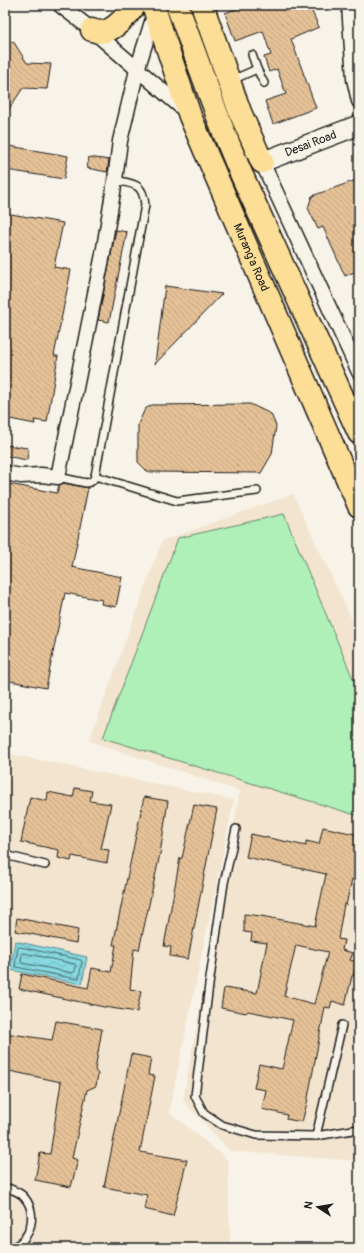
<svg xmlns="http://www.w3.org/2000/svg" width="364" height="1253" font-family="Pangolin,sans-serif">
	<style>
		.built { fill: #f2e4cf }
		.garden { fill: #aff0b9; stroke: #66866a }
		.water { fill: url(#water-waves); stroke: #5c8d92 }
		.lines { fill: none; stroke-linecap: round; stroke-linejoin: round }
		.shore { stroke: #47676a; stroke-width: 1 }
		.building { fill: url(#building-back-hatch); stroke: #1c1c1c; fill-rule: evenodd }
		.lane-casing { stroke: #1c1c1c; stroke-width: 10 }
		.street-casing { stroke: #1c1c1c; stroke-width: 17 }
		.secondary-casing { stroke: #1c1c1c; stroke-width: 22 }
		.primary-casing { stroke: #1c1c1c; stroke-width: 25 }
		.highway-casing { stroke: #1c1c1c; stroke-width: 25 }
		.lane { stroke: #f7f3e8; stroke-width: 7 }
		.street { stroke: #f7f3e8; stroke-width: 14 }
		.secondary { stroke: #f7f3e8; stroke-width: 19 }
		.primary { stroke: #fcde96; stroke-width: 22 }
		.highway { stroke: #fcde96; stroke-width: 22 }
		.labels { text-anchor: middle; stroke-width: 3.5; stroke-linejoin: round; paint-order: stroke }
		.street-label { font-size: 12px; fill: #1c1c1c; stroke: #f7f3e8 }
	</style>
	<defs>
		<pattern id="water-waves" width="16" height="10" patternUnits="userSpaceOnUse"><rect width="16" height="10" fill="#87d8e0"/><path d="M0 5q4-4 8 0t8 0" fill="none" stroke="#74b9c0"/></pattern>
		<pattern id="building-back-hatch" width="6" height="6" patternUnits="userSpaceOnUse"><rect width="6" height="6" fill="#e5c196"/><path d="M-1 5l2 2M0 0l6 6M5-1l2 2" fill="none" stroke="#c4a581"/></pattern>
	</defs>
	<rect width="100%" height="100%" fill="#f7f3e8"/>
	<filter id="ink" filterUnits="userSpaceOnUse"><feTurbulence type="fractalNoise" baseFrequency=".025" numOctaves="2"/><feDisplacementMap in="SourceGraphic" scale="8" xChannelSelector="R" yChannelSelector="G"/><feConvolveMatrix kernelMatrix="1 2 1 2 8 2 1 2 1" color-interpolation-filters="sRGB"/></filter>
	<g filter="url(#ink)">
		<!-- built -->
		<g class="built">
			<path d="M293 494 359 635V1161L230 1151 183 1100 240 791 89 741 162 541Z"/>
			<path d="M5 753 234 800 169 1112 228 1160 230 1242 217 1248H5Z"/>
		</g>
		<!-- garden -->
		<path class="garden" d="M284 514 359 693V816L103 738 178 538Z"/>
		<!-- water -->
		<path class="water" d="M15 941 87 957 82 984 10 970Z"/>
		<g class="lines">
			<!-- shore -->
			<g class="shore">
				<path d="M20 947 81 960 82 962 79 978 77 979 16 967 15 965 18 948Z"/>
				<path d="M24 953 75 964 76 966 75 971 73 973 22 963 21 961 22 954Z"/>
			</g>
		</g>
		<!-- building -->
		<g class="building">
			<path d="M246 5H309L319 27 291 39 316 108 273 124 265 101 286 94 277 69 269 72 264 57 271 55 263 31 235 41 225 13Z"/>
			<path d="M13 41 27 63 51 64 47 89 23 88 5 115V45Z"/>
			<path d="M9 146 68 156 64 179 6 170Z"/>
			<path d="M89 157 109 160 107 172 87 168Z"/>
			<path d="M359 179V270L345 276 323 227 318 229 308 208 312 196Z"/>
			<path d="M5 213 63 223 54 267 71 270 54 356H58L47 422 34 420 35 424 5 418Z"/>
			<path d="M116 230 127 232 109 322 98 320Z"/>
			<path d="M165 286 222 294 155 364Z"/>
			<path d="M250 404 271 414 276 426 272 454 261 473 148 472 138 462V424L145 409 152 405Z"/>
			<path d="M5 445 28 448 27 460 5 456Z"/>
			<path d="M63 483 88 488 72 567 122 577 116 607 101 604 102 600 65 593 46 688 5 680V504L9 484 57 493 59 485Z"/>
			<path d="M75 788 92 791 90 801 111 804 101 849 109 850 107 863 72 856 71 861 58 858 59 850 21 842 30 797 47 801 48 792 73 797Z"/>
			<path d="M144 797 168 801 160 854 139 950 134 949 130 989 141 991 137 1012 104 1007 19 989 22 974 88 988 92 968 111 972 116 945H113Z"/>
			<path d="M194 805 217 809 188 959 170 956 171 947 164 946 180 858H182Z"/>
			<path d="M323 827 359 835 354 880 352 879 346 905 344 904 338 939 344 940 342 950 353 953 350 960 357 962 353 976H352L345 1005 332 1001 330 1008 325 1007 307 1103 302 1122 286 1119 287 1115 262 1109 266 1090 254 1088 259 1064 282 1069 293 1020 248 1011 246 1013 221 1008 224 988 257 993 267 943 251 941 252 933 244 932V914L261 916 315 926 326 874 246 857 251 834 306 846V841L319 844ZM296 945 328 952 314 1004 284 996Z"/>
			<path d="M17 918 78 930 76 943 15 931Z"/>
			<path d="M56 1021 102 1029 95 1070 98 1074 96 1086 87 1090 72 1158 78 1160 71 1187 35 1180 40 1153 50 1154 61 1082 5 1070V1033L52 1040Z"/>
			<path d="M131 1054 151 1058 148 1075 155 1076 140 1152 187 1160 173 1216 144 1209 147 1195 104 1187Z"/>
		</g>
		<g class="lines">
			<defs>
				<g id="lane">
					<path d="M252 55 257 69"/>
					<path d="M232 80 257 69 264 83"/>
					<path d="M95 476 177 501 257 491"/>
					<path d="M58 477 86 483C92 482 93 481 95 476L145 205C143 183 134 184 115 180"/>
					<path d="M236 829 224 883 209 985 195 1096 204 1113 222 1125 256 1135 316 1136 359 1129"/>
					<path d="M5 855 45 865"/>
					<path d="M316 1136 342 1025"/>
					<path d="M5 1187C11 1189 17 1191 22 1195 39 1211 32 1240 11 1248"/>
				</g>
				<g id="street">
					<path d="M60 5 92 30 188 113"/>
					<path d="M349 5 354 79 359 101"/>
					<path d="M262 162 359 372"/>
					<path d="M5 473 21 476 41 475 58 477 103 254 115 180 120 141 137 70 155 12"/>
				</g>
				<g id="secondary">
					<path id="s1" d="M262 162 359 125"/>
				</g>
				<g id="primary">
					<path d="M202 5 240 112 262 162"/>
					<path d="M92 30C95 31 98 32 101 32 113 32 129 14 135 5"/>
				</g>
				<g id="highway">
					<path id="s2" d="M153 5 190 116 359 506"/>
					<path d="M177 5 222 128 239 169 359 433"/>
				</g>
			</defs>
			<!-- lane casing -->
			<use href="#lane" class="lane-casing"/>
			<!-- street casing -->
			<use href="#street" class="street-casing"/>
			<!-- secondary casing -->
			<use href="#secondary" class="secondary-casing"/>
			<!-- primary casing -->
			<use href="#primary" class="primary-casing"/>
			<!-- highway casing -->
			<use href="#highway" class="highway-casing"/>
			<!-- lane -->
			<use href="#lane" class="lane"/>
			<!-- street -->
			<use href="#street" class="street"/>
			<!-- secondary -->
			<use href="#secondary" class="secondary"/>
			<!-- primary -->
			<use href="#primary" class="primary"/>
			<!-- highway -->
			<use href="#highway" class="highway"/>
		</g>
	</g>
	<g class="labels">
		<!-- street labels -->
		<g class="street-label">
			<text dy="4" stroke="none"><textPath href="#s1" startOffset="52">Desai Road</textPath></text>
			<text dy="4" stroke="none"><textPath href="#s2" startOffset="271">Murang'a Road</textPath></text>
		</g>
	</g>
	<!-- margin -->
	<rect width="364" height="1253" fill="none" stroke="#f7f3e8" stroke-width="20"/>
	<rect x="10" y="10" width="344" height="1233" fill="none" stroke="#1c1c1c" stroke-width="1.5" filter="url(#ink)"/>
	<!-- north arrow -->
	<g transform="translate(318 1207) rotate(282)" stroke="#f7f3e8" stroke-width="3" paint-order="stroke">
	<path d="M0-3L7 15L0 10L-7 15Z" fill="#1c1c1c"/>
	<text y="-6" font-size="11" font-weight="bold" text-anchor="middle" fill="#1c1c1c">N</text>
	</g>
</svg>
